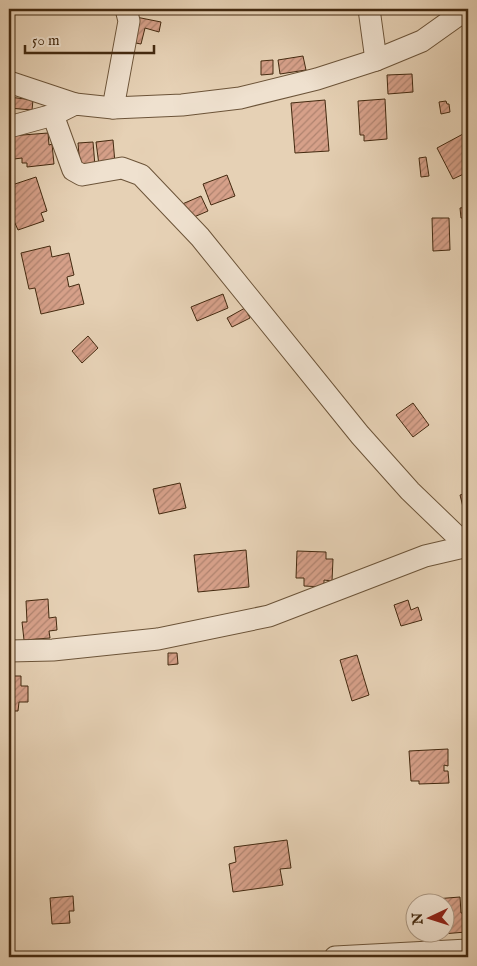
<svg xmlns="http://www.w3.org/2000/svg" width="477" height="966" font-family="'IM FELL English',serif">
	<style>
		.building { fill: url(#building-hatch); stroke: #442a10 }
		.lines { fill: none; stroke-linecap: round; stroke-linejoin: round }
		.minor-casing { stroke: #6c5439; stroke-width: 23 }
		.minor { stroke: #efe1cf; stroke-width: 21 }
	</style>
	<defs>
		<pattern id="building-hatch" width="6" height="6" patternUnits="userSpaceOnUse" patternTransform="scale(1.25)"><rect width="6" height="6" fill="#d6a089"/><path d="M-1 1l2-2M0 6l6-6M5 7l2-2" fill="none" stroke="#af836f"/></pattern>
	</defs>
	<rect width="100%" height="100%" fill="#e6d1b5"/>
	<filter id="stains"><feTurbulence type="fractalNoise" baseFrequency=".004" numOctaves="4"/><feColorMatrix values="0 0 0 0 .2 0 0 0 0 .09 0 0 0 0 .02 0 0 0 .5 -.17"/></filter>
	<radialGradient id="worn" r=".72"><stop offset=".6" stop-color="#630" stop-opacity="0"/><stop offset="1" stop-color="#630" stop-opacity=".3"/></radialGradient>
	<!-- building -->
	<g class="building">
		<path d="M392 9H407V13L392 14Z"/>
		<path d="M136 17 161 22 159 32 145 28 141 44 130 42Z"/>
		<path d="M303 56 306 70 280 74 278 60Z"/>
		<path d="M273 60V74L261 75V61Z"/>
		<path d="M412 74 413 92 388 94 387 75Z"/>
		<path d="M9 97 33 100 32 110 9 108Z"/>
		<path d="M385 99 387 139 364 141V135H360L358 101Z"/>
		<path d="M325 100 329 151 295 153 291 103Z"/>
		<path d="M446 101 447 104H449L450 112 441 114 439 102Z"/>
		<path d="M48 133 49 145 52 144 54 164 27 167V163H22V158L14 159 10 136Z"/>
		<path d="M463 134 467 142 468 141V172L453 179 437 148Z"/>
		<path d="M113 140 115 163 99 165 96 142Z"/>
		<path d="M93 142 95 166 80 167 78 143Z"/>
		<path d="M426 157 429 176 421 177 419 158Z"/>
		<path d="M227 175 235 196 211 205 203 184Z"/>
		<path d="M36 177 47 211 41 213 44 221 18 230 14 221 9 222V186Z"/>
		<path d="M201 196 208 211 187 220 180 205Z"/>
		<path d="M468 207V218H461L460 208Z"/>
		<path d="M432 218H449L450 250 433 251Z"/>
		<path d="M50 246 52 257 69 253 74 275 67 277 69 287 79 284 84 304 41 314 35 288 29 289 21 253Z"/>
		<path d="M223 294 228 308 197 321 191 307Z"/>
		<path d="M245 308 250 318 232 327 227 318Z"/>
		<path d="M88 336 98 348 82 363 72 351Z"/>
		<path d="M413 403 429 425 413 437 396 415Z"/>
		<path d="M180 483 186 508 159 514 153 489Z"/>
		<path d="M468 493V506L463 507 460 495Z"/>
		<path d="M246 550 249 587 198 592 194 555Z"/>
		<path d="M297 551 326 552V559H333L332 581 324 580V587L304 586V578H296Z"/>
		<path d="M48 599 49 618 56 617 57 630 49 631 50 638 24 640 22 622H27L26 601Z"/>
		<path d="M408 600 411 610 418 607 422 620 401 626 394 605Z"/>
		<path d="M168 653H177L178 664 168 665Z"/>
		<path d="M357 655 369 695 352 701 340 660Z"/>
		<path d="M9 676H21V686H28V702H19L18 711H9Z"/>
		<path d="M448 749V766L444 765V771H448L449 783 419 784V781H411L409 751Z"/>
		<path d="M287 840 291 868 280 869 283 885 233 892 229 864 236 862 234 847Z"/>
		<path d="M73 896 74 911H69L70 923 52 924 50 898Z"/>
		<path d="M460 897 461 913H465L466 932 442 934H444V904H422V900Z"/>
	</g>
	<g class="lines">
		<defs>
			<g id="minor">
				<path d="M369 9 376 60"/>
				<path d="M9 82 75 104"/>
				<path d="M113 108 129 21 126 9"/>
				<path d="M53 115 73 170 82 175 122 168 141 175 200 237 360 435 410 491 466 545"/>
				<path d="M9 127 53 115 75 104 113 108 182 105 240 98 317 79 376 60 422 41 467 9"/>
				<path d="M9 651 53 650 158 639 269 616 425 556 468 546"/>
				<path d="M335 957 468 950"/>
			</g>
		</defs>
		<!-- minor casing -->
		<use href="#minor" class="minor-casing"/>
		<!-- minor -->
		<use href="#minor" class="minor"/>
	</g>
	<!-- margin -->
	<rect width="477" height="966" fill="none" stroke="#e6d1b5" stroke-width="30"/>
	<rect x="10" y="10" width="457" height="946" fill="none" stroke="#442a10" stroke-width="2.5"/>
	<rect x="15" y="15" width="447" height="936" fill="none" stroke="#442a10"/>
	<!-- north arrow -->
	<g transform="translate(430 918) rotate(266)"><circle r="24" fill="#efe1cf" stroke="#ab9883"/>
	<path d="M0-4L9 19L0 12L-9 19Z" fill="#8f2418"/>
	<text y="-8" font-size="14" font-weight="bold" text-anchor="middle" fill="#442a10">N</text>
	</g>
	<!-- scale -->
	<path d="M25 45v8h129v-8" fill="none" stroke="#442a10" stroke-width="2.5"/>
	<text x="32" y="45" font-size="15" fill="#442a10" stroke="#efe1cf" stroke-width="4" paint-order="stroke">50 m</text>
	<rect width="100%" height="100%" filter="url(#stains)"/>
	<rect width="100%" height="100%" fill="url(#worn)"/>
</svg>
